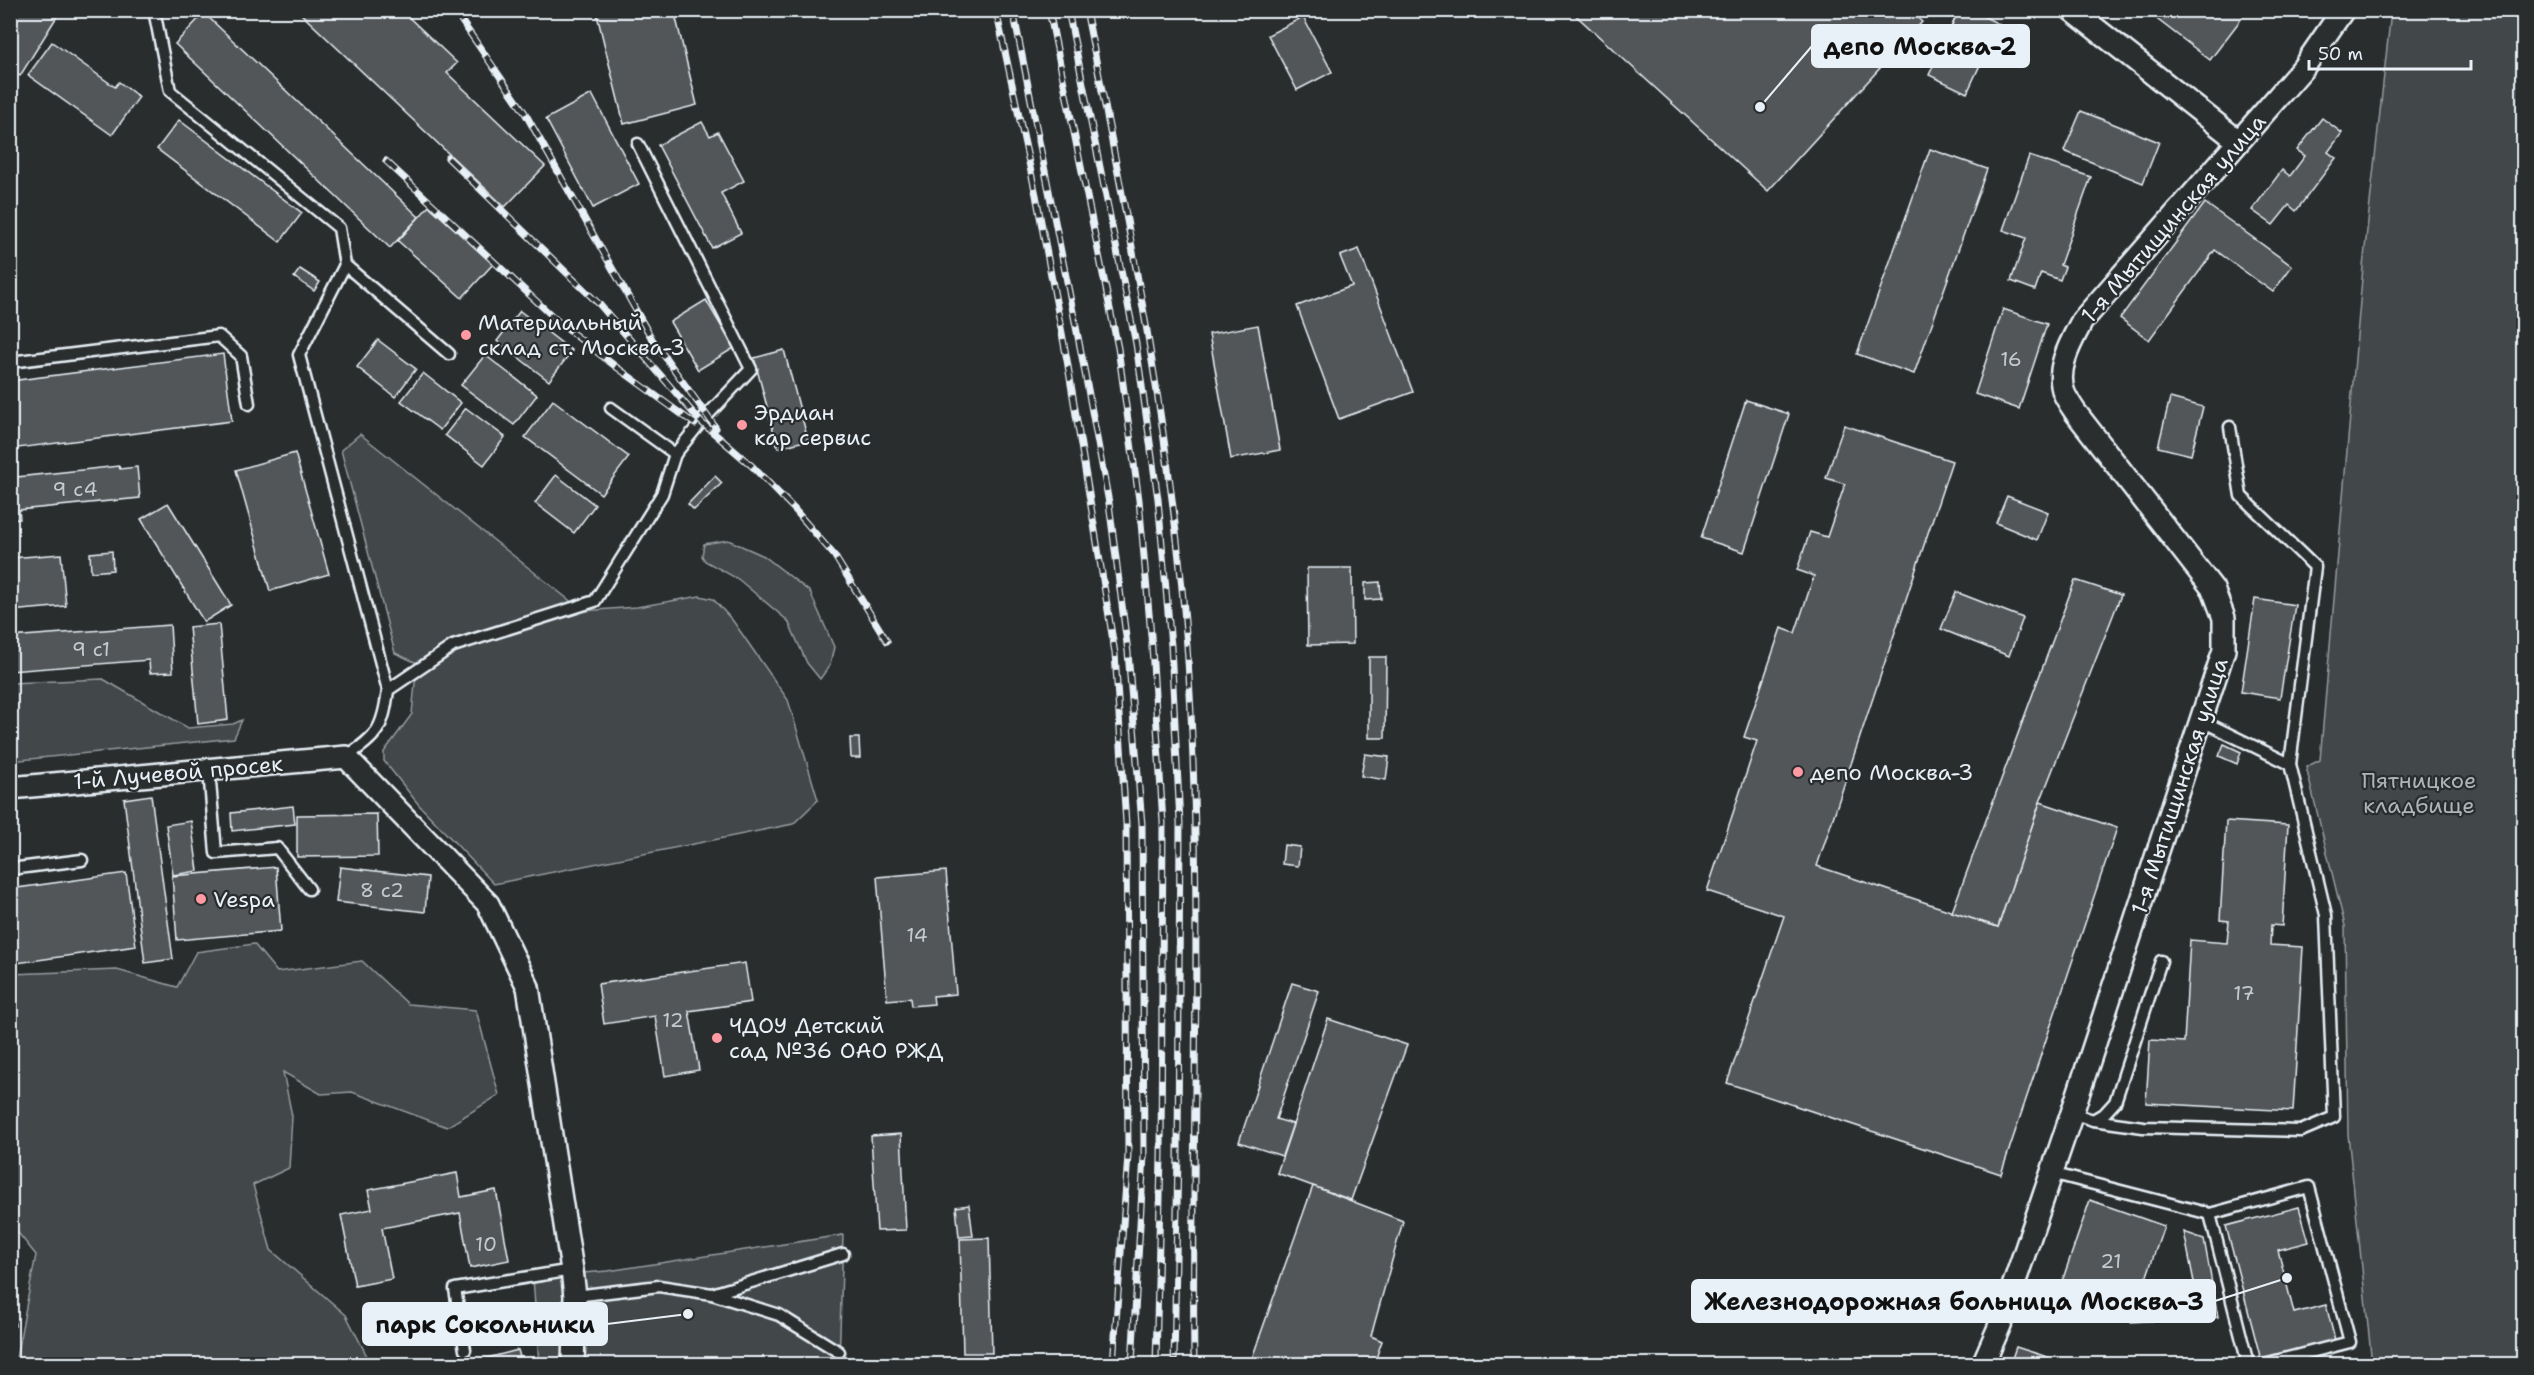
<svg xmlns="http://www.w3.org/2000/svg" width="2534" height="1375" font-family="'Shantell Sans',sans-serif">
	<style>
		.green { fill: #424648; stroke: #959ca0; stroke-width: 1.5 }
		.building { fill: #535759; stroke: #e8f1f8; stroke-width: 1.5 }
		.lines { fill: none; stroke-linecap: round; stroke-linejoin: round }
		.service-casing { stroke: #e8f1f8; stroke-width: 15 }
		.minor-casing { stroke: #e8f1f8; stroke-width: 26 }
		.service { stroke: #2a2d2e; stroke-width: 10 }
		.minor { stroke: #2a2d2e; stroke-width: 21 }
		.rail-casing { stroke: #e8f1f8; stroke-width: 7 }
		.rail { stroke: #2a2d2e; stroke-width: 4.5; stroke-dasharray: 14; stroke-linecap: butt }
		.poi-dot { fill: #ff9aa2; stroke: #2a2d2e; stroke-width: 2 }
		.labels { text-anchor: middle; stroke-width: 4.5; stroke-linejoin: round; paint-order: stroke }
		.number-label { font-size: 20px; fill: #c3cad0 }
		.street-label { font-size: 22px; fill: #e8f1f8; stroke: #2a2d2e }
		.poi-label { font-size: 22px; fill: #e8f1f8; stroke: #2a2d2e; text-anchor: start }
		.park-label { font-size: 22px; fill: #aeb5ba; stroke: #2a2d2e }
		.leader { fill: none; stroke: #e8f1f8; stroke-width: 2 }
		.callout-dot { fill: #e8f1f8; stroke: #2a2d2e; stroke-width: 2 }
		.callout { fill: #e8f1f8; stroke: #e8f1f8; stroke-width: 2 }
		.callout-label { font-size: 24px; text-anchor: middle; font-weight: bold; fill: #111 }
	</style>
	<rect width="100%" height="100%" fill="#2a2d2e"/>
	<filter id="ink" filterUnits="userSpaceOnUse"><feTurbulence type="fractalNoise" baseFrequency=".0167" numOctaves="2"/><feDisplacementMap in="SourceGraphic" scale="12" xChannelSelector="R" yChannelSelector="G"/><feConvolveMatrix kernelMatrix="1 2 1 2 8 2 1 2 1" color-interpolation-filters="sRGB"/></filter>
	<g filter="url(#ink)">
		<!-- green -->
		<g class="green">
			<path d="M2391 11H2523V1364H2372L2348 1134 2345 926 2306 767 2320 760 2363 267Z"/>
			<path d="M360 434 583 611 637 607 700 596 713 599 733 621 788 700 818 800 793 824 494 884 419 805 384 761V752L412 714 417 663 395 653 341 450Z"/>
			<path d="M728 540 764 556 810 592 834 647 830 665 820 679 807 663 788 621 738 579 705 561 702 556 704 544Z"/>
			<path d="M103 679 188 728 233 724 242 720 234 738 11 761V683Z"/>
			<path d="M254 944 277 972 362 961 408 1004 476 1010 499 1095 447 1127 352 1092 321 1094 283 1072 292 1116 289 1168 253 1185 271 1250 346 1315 371 1364H15L36 1255 11 1224V974L117 970 177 987 196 952Z"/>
			<path d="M843 1235 839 1364H539L533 1277 608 1271Z"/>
		</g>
		<!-- building -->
		<g class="building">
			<path d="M10 10H61L20 76 10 69Z"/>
			<path d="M297 10H401L457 63 447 73 545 166 505 207Z"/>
			<path d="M674 10 697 105 624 124 596 11Z"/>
			<path d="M1570 10H1909L1922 22 1768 191Z"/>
			<path d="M1959 10H1971L1999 24 1967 93 1929 75Z"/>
			<path d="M2145 10H2248L2210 60Z"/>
			<path d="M204 13 419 217 390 248 175 44Z"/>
			<path d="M1303 17 1332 72 1297 90 1268 35Z"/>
			<path d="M52 42 115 87 119 82 139 97 112 135 28 75Z"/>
			<path d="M592 94 639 184 593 208 546 119Z"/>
			<path d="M2081 111 2159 142 2143 183 2064 151Z"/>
			<path d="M2322 118 2342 133 2328 152 2336 158 2296 211 2289 205 2273 225 2252 210 2282 170 2290 176 2305 156 2297 150Z"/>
			<path d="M179 120 302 213 280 242 157 149Z"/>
			<path d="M702 122 710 136 718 132 744 181 721 193 741 233 712 248 658 145Z"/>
			<path d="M1930 149 1987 169 1914 374 1857 354Z"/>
			<path d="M2029 156 2091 177 2060 265 2065 267 2060 280 2041 273 2035 290 2011 281 2026 238 2003 230Z"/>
			<path d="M2205 203 2292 266 2273 292 2215 250 2149 340 2120 318Z"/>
			<path d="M429 206 493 264 462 298 398 241Z"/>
			<path d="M1359 249 1413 392 1339 419 1297 306 1352 286 1340 256Z"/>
			<path d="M300 269 320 282 314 291 294 277Z"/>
			<path d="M706 300 734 348 698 370 670 322Z"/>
			<path d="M2003 309 2047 324 2019 409 1975 394Z"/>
			<path d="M520 311 572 351 549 381 497 341Z"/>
			<path d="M1258 325 1280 450 1231 459 1209 334Z"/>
			<path d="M378 340 416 369 395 397 357 367Z"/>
			<path d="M784 350 808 440 778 448 754 358Z"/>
			<path d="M223 354 232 421 10 449V381Z"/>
			<path d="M485 355 537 395 514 425 461 385Z"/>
			<path d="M423 373 461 403 440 430 401 401Z"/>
			<path d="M2170 398 2203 407 2191 455 2158 447Z"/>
			<path d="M553 400 629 457 601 494 525 437Z"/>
			<path d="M1746 400 1789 414 1744 552 1701 538Z"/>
			<path d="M466 408 505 437 484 465 445 435Z"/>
			<path d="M1844 425 1952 461 1817 866 1998 927 2040 802 2117 828 2001 1174 1727 1083 1784 916 1707 891 1757 741 1744 737 1781 628 1795 633 1814 576 1797 570 1810 532 1827 537 1845 484 1826 478Z"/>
			<path d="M295 453 329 574 270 591 236 470Z"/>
			<path d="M119 466 120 469 137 467 140 498 19 510 20 519 10 520V481L17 480V477Z"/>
			<path d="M556 475 595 505 574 533 535 503Z"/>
			<path d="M715 476 722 483 694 510 688 504Z"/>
			<path d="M2007 496 2048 512 2037 540 1996 523Z"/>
			<path d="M168 503 231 605 204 622 141 519Z"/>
			<path d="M112 551 113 570 91 572 90 553Z"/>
			<path d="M61 554 66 606 10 611V558Z"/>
			<path d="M1307 568H1352L1353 644 1308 645Z"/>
			<path d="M2075 580 2121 595 2040 802 1998 927 1952 912Z"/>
			<path d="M1380 582 1381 599 1365 600V583Z"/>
			<path d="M1956 592 2023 618 2009 656 1941 629Z"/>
			<path d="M2255 599 2295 605 2280 698 2241 692Z"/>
			<path d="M219 624 228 720 198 724 189 627Z"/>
			<path d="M170 625 173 672 150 673 149 660 10 671V637Z"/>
			<path d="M1369 657H1386L1385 738H1369Z"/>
			<path d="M850 738H859L860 758H851Z"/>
			<path d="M2224 744 2241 752 2237 764 2219 756Z"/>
			<path d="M1365 754 1389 757 1386 780 1361 776Z"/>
			<path d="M151 795 173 959 145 963 124 799Z"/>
			<path d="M293 806 295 824 232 831 231 813Z"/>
			<path d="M377 814 378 856 297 857V815Z"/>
			<path d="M191 821 198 871 173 875 166 825Z"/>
			<path d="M2226 821 2288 825 2282 926 2271 925 2270 945 2303 947 2293 1111 2146 1103 2150 1040 2184 1042 2190 940 2227 943 2229 921 2220 920Z"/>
			<path d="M1284 845 1300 847 1298 866 1282 864Z"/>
			<path d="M276 867 281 931 177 940 172 876Z"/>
			<path d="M340 867 428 877 425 912 336 902Z"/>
			<path d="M946 871 956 994 933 996 934 1004 911 1006 910 998 887 1000 877 877Z"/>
			<path d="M126 873 136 946 10 964V889Z"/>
			<path d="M745 963 751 1002 689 1011 699 1070 665 1076 655 1016 604 1024 598 984Z"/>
			<path d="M1292 983 1319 991 1276 1119 1293 1124 1282 1156 1239 1142Z"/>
			<path d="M1328 1019 1407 1045 1351 1200 1277 1173Z"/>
			<path d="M901 1134 906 1230 877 1231 871 1136Z"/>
			<path d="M457 1173 461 1197 496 1190 509 1260 470 1268 460 1213 382 1228 392 1279 355 1286 341 1215 372 1209 368 1190Z"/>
			<path d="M1313 1186 1403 1221 1371 1336 1382 1341 1374 1364H1260L1251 1361Z"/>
			<path d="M2090 1200 2164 1226 2131 1322 2057 1296Z"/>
			<path d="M969 1205 973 1236 959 1237 956 1207Z"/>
			<path d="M2299 1207 2309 1242 2278 1250 2294 1313 2326 1305 2335 1340 2261 1360 2226 1226Z"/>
			<path d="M2184 1232 2204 1239 2218 1317 2131 1322 2139 1300 2197 1297Z"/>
			<path d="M989 1238 992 1353H963L960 1239Z"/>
			<path d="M10 1293 15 1326 10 1327Z"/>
			<path d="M2016 1347 2069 1364H2010Z"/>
			<path d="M518 1350 522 1364H464Z"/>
		</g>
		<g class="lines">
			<defs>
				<g id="service">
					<path d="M154 10 170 91 339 228 345 265 449 354"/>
					<path d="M638 144 751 369 701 422 675 454"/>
					<path d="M345 265 299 355 388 690C383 729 378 735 346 757"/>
					<path d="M10 362 219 336 241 356 249 404"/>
					<path d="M388 690 453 646 595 601 662 494 675 454 611 408"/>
					<path d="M2200 720 2290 764"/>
					<path d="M209 770 216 853 277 848 309 889"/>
					<path d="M10 869 82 860"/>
					<path d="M2072 1113 2093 1120 2143 1127 2301 1131 2334 1117 2326 915 2290 764 2315 567 2241 496 2230 427"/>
					<path d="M2093 1120 2105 1113 2115 1102 2161 961"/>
					<path d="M2051 1173 2210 1214 2309 1187 2350 1342 2264 1364"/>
					<path d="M2210 1214 2248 1364"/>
					<path d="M712 1294 843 1254"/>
					<path d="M575 1296 659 1286 712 1294 779 1315 839 1352"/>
					<path d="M465 1350 455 1289 572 1270"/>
				</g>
				<g id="minor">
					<path d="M2072 10 2238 141"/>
					<path d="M10 788 346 757 488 904 528 987 572 1270 575 1296 573 1364"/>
					<path d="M1983 1364 2000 1325 2072 1113 2224 650V618L2213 589 2076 413C2072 407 2067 400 2064 393 2055 369 2071 342 2082 321L2303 68 2343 10"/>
				</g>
			</defs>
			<!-- service casing -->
			<use href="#service" class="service-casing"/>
			<!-- minor casing -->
			<use href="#minor" class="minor-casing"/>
			<!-- service -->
			<use href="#service" class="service"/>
			<!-- minor -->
			<use href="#minor" class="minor"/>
			<defs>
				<g id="rail">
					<path d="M454 10 525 113 652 339 716 428"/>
					<path d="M996 10 1036 195 1067 360 1115 653 1126 824 1128 1155 1113 1364"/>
					<path d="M1013 10 1082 357 1109 503 1128 652 1142 824 1144 1155 1132 1364"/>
					<path d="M1049 10 1118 348 1139 500 1152 647 1163 823 1161 1156 1156 1364"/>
					<path d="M1068 10 1136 344 1158 499 1171 646 1180 823 1178 1156 1174 1364"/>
					<path d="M1086 10C1128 221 1171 431 1187 646 1204 885 1191 1125 1194 1364"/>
					<path d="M448 158 600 305 701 422 752 466 795 510 834 555 887 641"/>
					<path d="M386 161 562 325 615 366 695 424"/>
				</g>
			</defs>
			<!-- rail casing -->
			<use href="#rail" class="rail-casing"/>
			<!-- rail -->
			<use href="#rail" class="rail"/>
		</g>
	</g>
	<!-- markers -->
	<g class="poi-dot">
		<circle cx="466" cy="335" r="6"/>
		<circle cx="742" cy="425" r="6"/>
		<circle cx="1798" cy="772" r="6"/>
		<circle cx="201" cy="899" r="6"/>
		<circle cx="717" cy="1038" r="6"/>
	</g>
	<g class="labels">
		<!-- number labels -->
		<g class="number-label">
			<text x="2011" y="366">16</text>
			<text x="75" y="496">9 с4</text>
			<text x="91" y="656">9 с1</text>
			<text x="382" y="897">8 с2</text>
			<text x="917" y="942">14</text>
			<text x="2244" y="1000">17</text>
			<text x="673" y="1027">12</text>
			<text x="486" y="1251">10</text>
			<text x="2111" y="1268">21</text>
		</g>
		<!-- street labels -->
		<g class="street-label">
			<text transform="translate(2173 218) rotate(-49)" y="8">1-я Мытищинская улица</text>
			<text transform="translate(178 772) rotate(-5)" y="8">1-й Лучевой просек</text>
			<text transform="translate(2179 786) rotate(-72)" y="8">1-я Мытищинская улица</text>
		</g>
		<!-- poi labels -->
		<g class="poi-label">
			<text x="478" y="330">Материальный<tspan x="478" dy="25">склад ст. Москва-3</tspan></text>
			<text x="754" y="420">Эрдиан<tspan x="754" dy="25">кар сервис</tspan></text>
			<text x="1810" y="780">депо Москва-3</text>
			<text x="213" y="907">Vespa</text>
			<text x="729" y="1033">ЧДОУ Детский<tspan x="729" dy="25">сад №36 ОАО РЖД</tspan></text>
		</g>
		<!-- park labels -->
		<g class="park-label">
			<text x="2419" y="788">Пятницкое<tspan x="2419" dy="25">кладбище</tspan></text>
		</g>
	</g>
	<!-- callouts -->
	<path class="leader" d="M1760 107L1812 46M2287 1278L2215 1301M688 1314L607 1324"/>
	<g class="callout-dot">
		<circle cx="1760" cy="107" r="6"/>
		<circle cx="2287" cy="1278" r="6"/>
		<circle cx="688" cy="1314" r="6"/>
	</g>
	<g class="callout">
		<rect x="1812" y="25" width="217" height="42" rx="6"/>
		<rect x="1692" y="1280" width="523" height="42" rx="6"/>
		<rect x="363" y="1303" width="244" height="42" rx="6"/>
	</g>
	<g class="callout-label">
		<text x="1920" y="55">депо Москва-2</text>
		<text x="1954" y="1310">Железнодорожная больница Москва-3</text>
		<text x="485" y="1333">парк Сокольники</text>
	</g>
	<!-- margin -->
	<rect width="2534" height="1375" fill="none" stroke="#2a2d2e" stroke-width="36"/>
	<rect x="18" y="18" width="2498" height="1339" fill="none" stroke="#e8f1f8" stroke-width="2" filter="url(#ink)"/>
	<!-- scale -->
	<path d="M2309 60v9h162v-9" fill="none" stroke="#e8f1f8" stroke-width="3"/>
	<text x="2318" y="60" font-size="18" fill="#e8f1f8" stroke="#2a2d2e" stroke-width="4.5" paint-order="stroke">50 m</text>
</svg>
